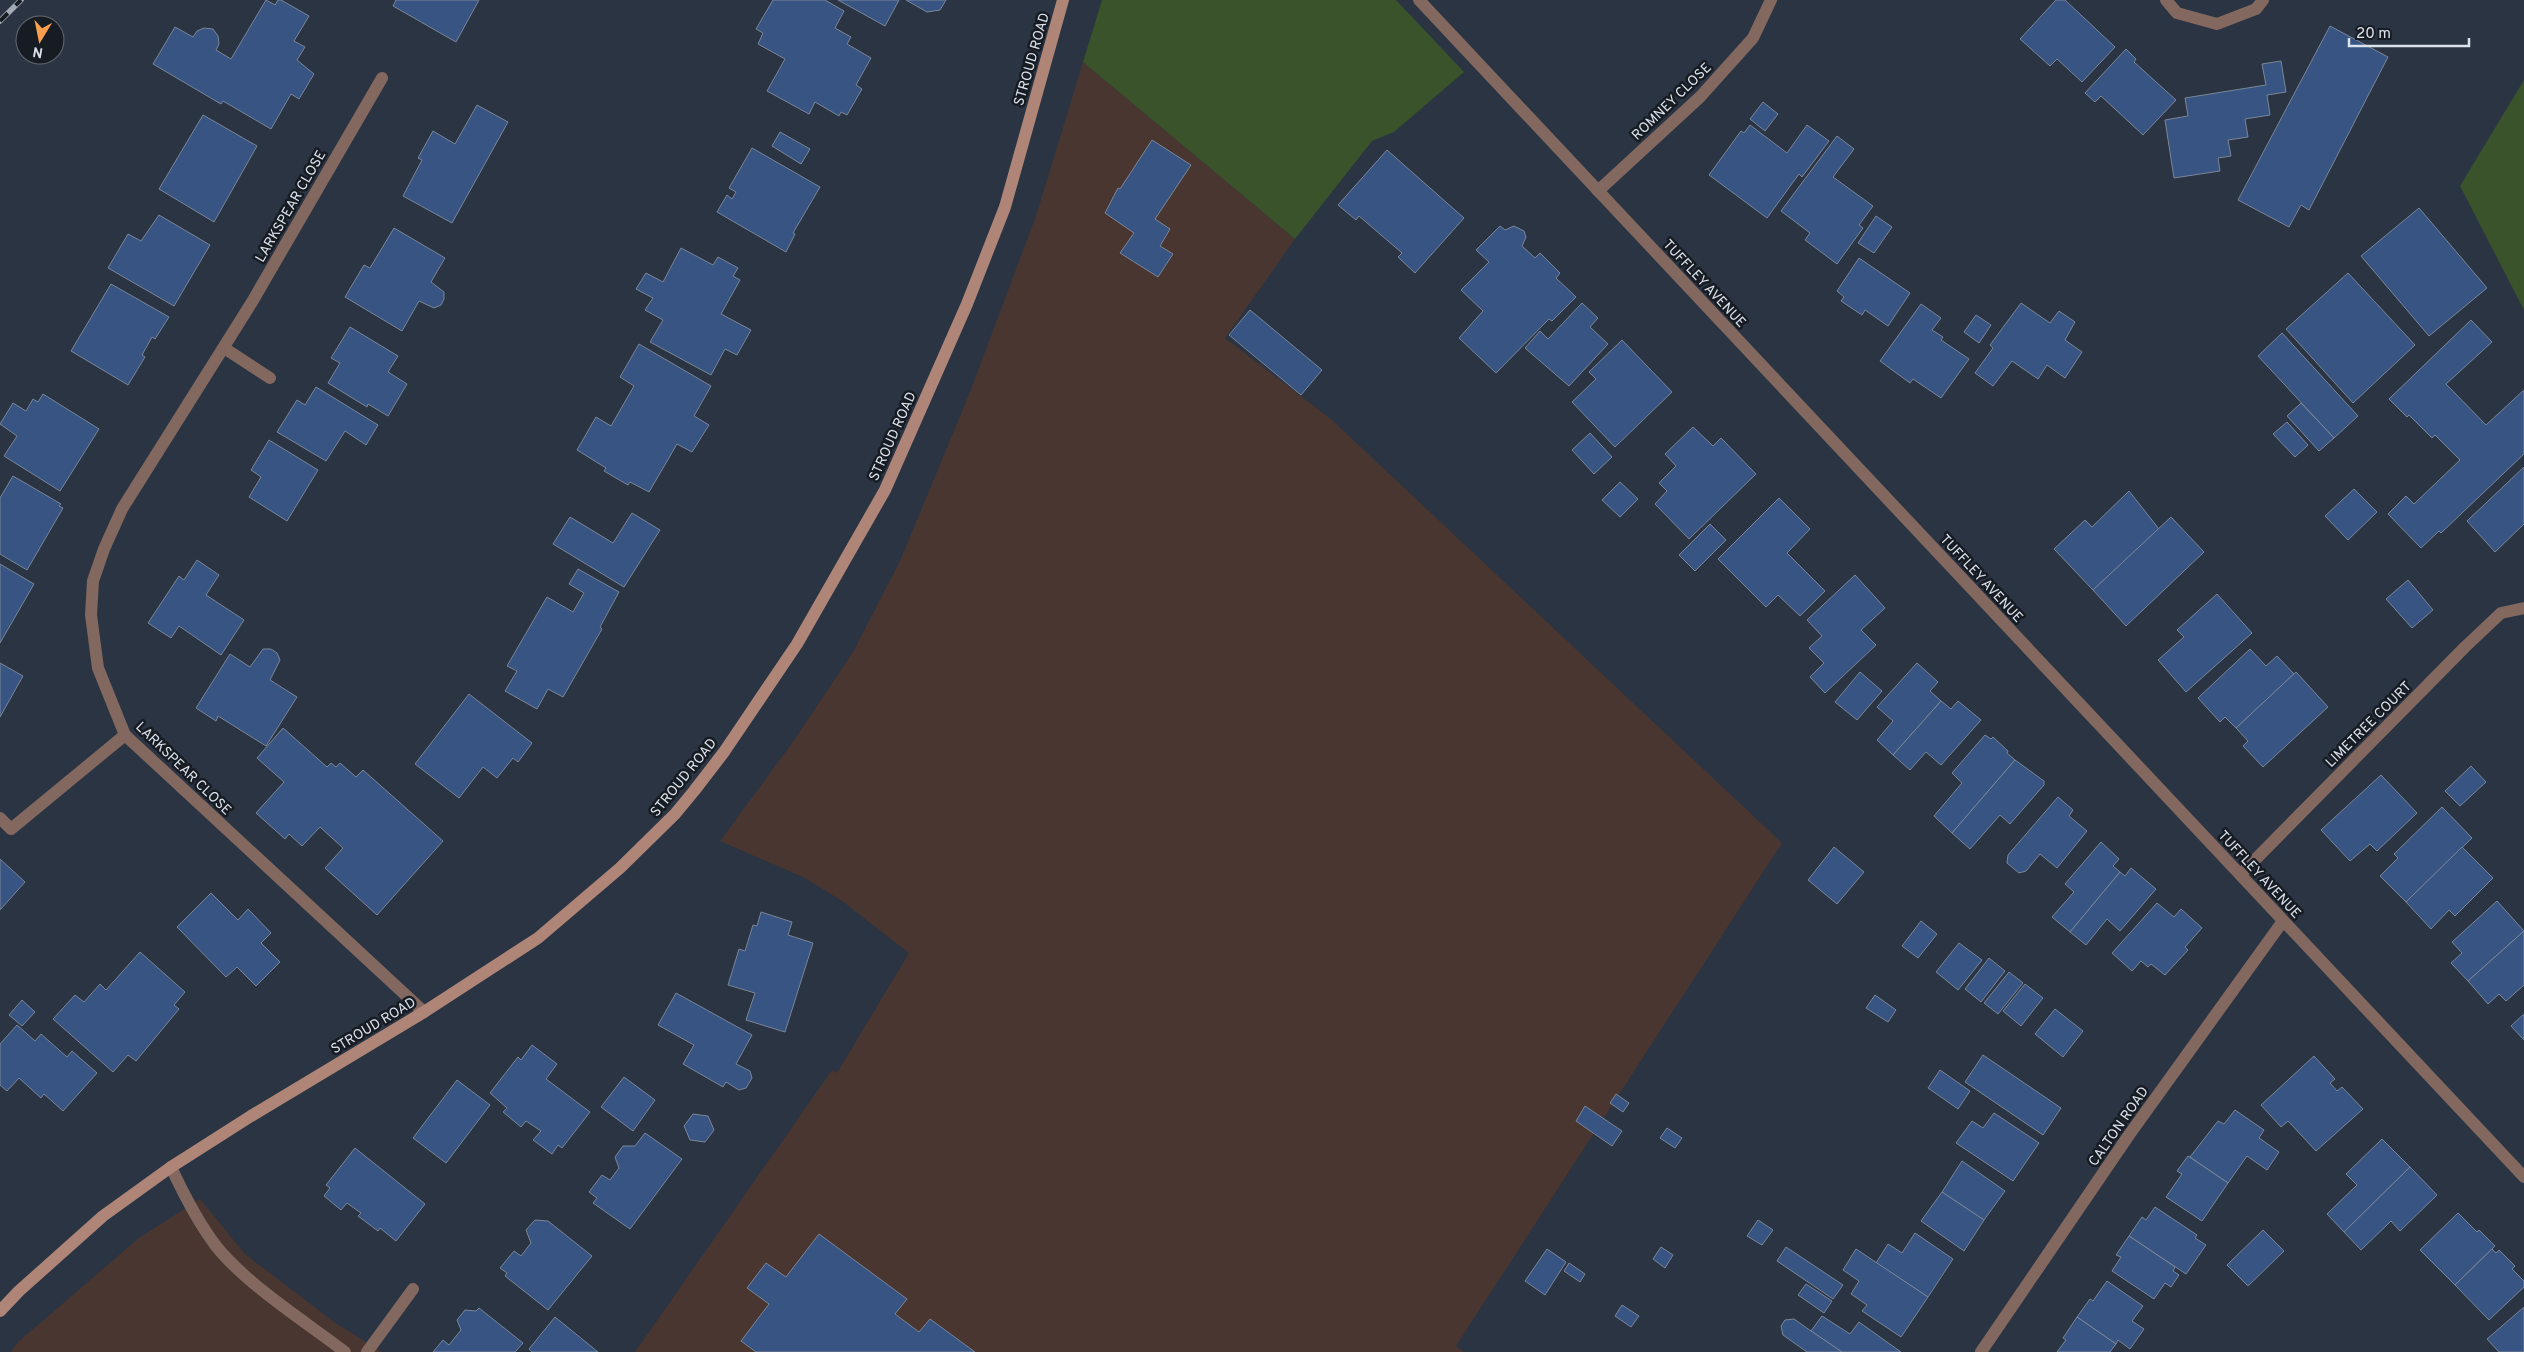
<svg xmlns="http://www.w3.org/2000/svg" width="2524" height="1352" font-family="Overpass,sans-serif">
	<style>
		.education { fill: #493630 }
		.green { fill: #3a532b }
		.building { fill: #375482; stroke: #7b8698 }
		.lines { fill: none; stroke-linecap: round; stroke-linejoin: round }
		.street { stroke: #83685f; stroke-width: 12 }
		.secondary { stroke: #af8577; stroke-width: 12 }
		.rail-casing { stroke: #a2aab6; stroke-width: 5.5 }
		.rail { stroke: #171b22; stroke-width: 4; stroke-dasharray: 11; stroke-linecap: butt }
		.labels { text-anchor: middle; stroke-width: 5; stroke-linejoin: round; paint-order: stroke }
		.street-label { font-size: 14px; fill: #dce3ed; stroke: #171b22 }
	</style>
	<rect width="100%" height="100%" fill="#2a3443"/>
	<!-- education -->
	<g class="education">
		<path d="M1083 62 1295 239 1225 338 1332 420 1782 843 1456 1346 1464 1352H635L832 1070 837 1073 909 953 842 901 805 878 720 841 790 746 853 652 900 561 970 392 1036 216Z"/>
		<path d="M200 1199 245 1254 334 1322 382 1352H11L18 1342 139 1238Z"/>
	</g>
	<!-- green -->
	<g class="green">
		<path d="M1102 0H1396L1464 72 1394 132 1372 141 1295 239 1083 62Z"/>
		<path d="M2524 80V310L2460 186Z"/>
	</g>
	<!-- building -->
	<g class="building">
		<path d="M266 0 275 5 278 0H281L309 16 294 41 305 47 297 60 314 74 299 99 291 94 271 129 223 101 221 104 153 64 175 27 193 37 197 31 204 28 213 29 218 36 219 44 216 50 231 59Z"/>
		<path d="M396 0H479L456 42 393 6Z"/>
		<path d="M773 0H825L844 11 835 28 851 37 847 44 871 58 856 85 862 89 847 115 841 112 839 116 815 102 809 114 767 91 785 59 758 44 763 33 756 29Z"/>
		<path d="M838 0H899L885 26Z"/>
		<path d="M906 0H946L940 10 927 12Z"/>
		<path d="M2056 0H2065L2115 47 2082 82 2057 59 2050 66 2020 39Z"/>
		<path d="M2330 26 2388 57 2309 210 2301 205 2289 227 2238 200Z"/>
		<path d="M2126 49 2136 59 2134 62 2176 100 2143 135 2101 96 2095 102 2085 93Z"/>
		<path d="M2281 61 2286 92 2267 95 2270 115 2245 119 2248 137 2228 140 2231 156 2218 158 2220 171 2174 178 2165 120 2188 116 2185 98 2266 85 2262 64Z"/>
		<path d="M1763 102 1778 114 1765 131 1750 119Z"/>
		<path d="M477 105 508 122 452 223 403 196 422 160 418 158 433 131 455 144Z"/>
		<path d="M203 115 257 146 214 222 159 189Z"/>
		<path d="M1750 125 1787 153 1807 125 1829 141 1802 177 1799 174 1767 218 1709 175 1741 131 1744 133Z"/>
		<path d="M780 132 810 149 801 164 772 146Z"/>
		<path d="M1837 136 1854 149 1833 177 1873 206 1859 225 1863 228 1837 264 1805 240 1810 233 1781 211Z"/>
		<path d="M1152 140 1191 165 1155 219 1170 229 1160 246 1173 254 1158 277 1120 253 1134 233 1105 213 1118 188 1120 189Z"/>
		<path d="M752 148 820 187 793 233 795 234 786 252 717 212 727 195 732 199 736 192 729 188Z"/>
		<path d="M1387 150 1464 218 1415 273 1398 257 1402 253 1359 216 1356 220 1338 205Z"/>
		<path d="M2419 208 2487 288 2429 336 2361 256Z"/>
		<path d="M159 215 210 245 174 306 108 268 128 234 141 241Z"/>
		<path d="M1876 216 1892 227 1874 253 1858 243Z"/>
		<path d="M1500 226 1505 230 1514 226 1524 231 1526 237 1522 246 1535 258 1540 253 1560 273 1556 278 1576 297 1552 321 1549 319 1496 373 1459 338 1483 311 1461 290 1489 262 1476 250Z"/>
		<path d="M394 228 445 258 431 282 444 292V299L441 305 434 308 419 301 402 331 345 297 364 265 370 268Z"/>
		<path d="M681 248 713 265 718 257 738 268 733 276 740 280 721 314 751 330 737 355 725 349 711 375 650 342 663 320 645 310 653 298 636 289 646 273 663 282Z"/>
		<path d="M1859 258 1910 293 1888 326 1865 310 1862 315 1841 301 1844 297 1837 291Z"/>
		<path d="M2348 273 2415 345 2353 403 2286 329Z"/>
		<path d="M111 284 169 317 155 339 152 337 142 355 145 357 128 385 71 351Z"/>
		<path d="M1582 303 1598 318 1590 327 1608 344 1569 386 1525 348 1540 331 1548 339Z"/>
		<path d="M2021 303 2050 323 2059 311 2075 322 2065 340 2082 352 2065 378 2047 365 2038 379 2012 361 1993 386 1975 373 1993 348 1990 345Z"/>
		<path d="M1921 304 1941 318 1932 330 1943 337 1941 340 1969 359 1941 398 1913 379 1910 383 1880 361Z"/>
		<path d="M1250 310 1322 370 1301 395 1229 335Z"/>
		<path d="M1976 315 1991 325 1979 343 1964 332Z"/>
		<path d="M2471 320 2492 342 2446 384 2486 425 2524 390V454L2441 533 2439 531 2421 548 2388 514 2406 496 2414 504 2460 460 2435 435 2432 438 2409 415 2407 417 2389 399Z"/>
		<path d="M350 327 398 356 388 372 407 384 388 416 368 404 367 407 328 383 340 363 331 358Z"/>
		<path d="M2282 333 2358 416 2334 438 2258 356Z"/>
		<path d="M1622 340 1672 392 1615 447 1572 402 1596 379 1589 372Z"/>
		<path d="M639 344 711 386 694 416 709 425 692 452 677 444 649 492 630 482 628 485 604 471 606 468 577 450 596 417 611 426 634 386 620 377Z"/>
		<path d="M316 387 378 425 366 445 345 431 326 461 277 432 297 400 305 405Z"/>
		<path d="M43 394 99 429 60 491 4 456 17 436 0 424 13 403 26 411 33 399 38 402Z"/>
		<path d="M2301 403 2334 438 2319 451 2287 416Z"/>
		<path d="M2287 422 2308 445 2295 457 2273 434Z"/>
		<path d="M1693 427 1713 446 1721 438 1756 474 1689 539 1655 504 1667 491 1659 483 1676 466 1665 454Z"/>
		<path d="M1590 433 1612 457 1594 474 1572 450Z"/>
		<path d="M269 440 318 470 287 521 249 497 261 477 251 470Z"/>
		<path d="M2524 467V524L2495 552 2467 521Z"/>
		<path d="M13 476 61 504 59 506 63 508 27 570 0 554V498Z"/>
		<path d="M1620 482 1638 499 1620 517 1602 500Z"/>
		<path d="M2354 489 2377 512 2348 540 2325 516Z"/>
		<path d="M2129 491 2159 529 2093 590 2054 549 2085 520 2092 527Z"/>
		<path d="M1779 498 1810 529 1787 553 1825 591 1800 616 1778 595 1766 607 1718 559Z"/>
		<path d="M632 513 660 530 624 587 553 544 570 517 613 543Z"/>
		<path d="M2171 517 2204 552 2126 626 2093 590Z"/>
		<path d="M1710 524 1726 540 1695 571 1679 555Z"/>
		<path d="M197 560 219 575 206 595 244 620 221 655 179 626 171 638 148 623 179 576 184 580Z"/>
		<path d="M0 564 34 584 0 643Z"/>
		<path d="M578 569 619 592 600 627 602 629 563 697 548 689 537 709 505 691 517 671 507 666 547 597 573 612 584 593 569 584Z"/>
		<path d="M1855 575 1885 608 1861 630 1876 645 1825 693 1810 677 1824 663 1809 648 1822 636 1807 620Z"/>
		<path d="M2408 580 2433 610 2412 628 2386 599Z"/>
		<path d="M2217 594 2252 633 2186 692 2158 660 2184 637 2177 630Z"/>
		<path d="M263 649H271L277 653 280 660 270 680 297 697 266 746 218 716 216 721 196 708 230 654 250 667Z"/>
		<path d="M2250 649 2266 666 2277 656 2294 674 2236 728 2225 717 2220 722 2198 698Z"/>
		<path d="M0 663 23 676 0 717Z"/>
		<path d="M1917 663 1938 682 1930 691 1941 701 1893 755 1877 740 1893 721 1877 707Z"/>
		<path d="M1860 672 1882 691 1857 720 1835 702Z"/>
		<path d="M2296 672 2328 707 2263 767 2243 746 2248 741 2236 728Z"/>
		<path d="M469 694 532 743 518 762 513 758 497 778 483 767 459 798 415 764Z"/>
		<path d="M1941 701 1951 709 1958 701 1981 720 1941 765 1926 752 1910 770 1893 755Z"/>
		<path d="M283 728 327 767 331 763 336 767 340 763 356 777 363 770 443 841 377 915 325 868 343 848 320 827 302 846 289 834 285 839 256 813 284 782 257 758Z"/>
		<path d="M1985 735 1991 739 1993 737 2008 751 2007 753 2015 760 1952 833 1934 816 1962 783 1952 773Z"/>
		<path d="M2015 760 2044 781V785L2010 824 2000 815 1970 849 1952 833Z"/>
		<path d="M2471 766 2486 782 2460 806 2445 791Z"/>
		<path d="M2381 775 2417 813 2377 851 2370 844 2350 861 2321 830Z"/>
		<path d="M2058 797 2073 810 2069 816 2087 831 2057 868 2040 854 2026 871 2019 873 2007 863 2008 855Z"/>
		<path d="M2442 807 2472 838 2406 902 2380 876 2398 858 2394 854Z"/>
		<path d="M2101 842 2119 859 2113 866 2120 872 2070 932 2052 917 2074 892 2065 884Z"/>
		<path d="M1834 847 1864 872 1837 904 1808 880Z"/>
		<path d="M2462 847 2493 878 2455 916 2449 910 2431 929 2406 902Z"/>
		<path d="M0 859 25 882 0 910Z"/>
		<path d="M2131 868 2156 889 2120 931 2107 919 2086 945 2070 932 2120 872 2125 876Z"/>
		<path d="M211 893 238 920 248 909 271 933 261 943 280 962 256 986 237 967 226 977 177 927Z"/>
		<path d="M2497 901 2524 931 2468 981 2451 963 2462 953 2452 942Z"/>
		<path d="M2157 903 2174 917 2181 909 2202 928 2185 947 2188 950 2165 975 2151 964 2148 967 2141 961 2132 971 2112 953Z"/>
		<path d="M761 912 792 922 788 935 813 943 785 1032 746 1020 755 993 728 985 739 949 745 951 753 925 757 926Z"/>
		<path d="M1921 921 1937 934 1918 958 1902 946Z"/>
		<path d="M2524 931V985L2506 1001 2499 994 2488 1004 2468 981Z"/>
		<path d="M1959 943 1982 960 1958 990 1936 972Z"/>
		<path d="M140 952 185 992 174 1005 179 1009 136 1061 128 1055 113 1072 53 1019 75 995 84 1002 100 984 106 990Z"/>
		<path d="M1989 958 2005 971 1981 1002 1965 989Z"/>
		<path d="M2009 972 2023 983 1998 1014 1984 1003Z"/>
		<path d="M2025 984 2043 998 2021 1026 2003 1011Z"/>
		<path d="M676 993 752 1035 736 1064 750 1071 752 1078 746 1088 739 1090 726 1082 723 1087 683 1064 694 1045 658 1025Z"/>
		<path d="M1875 995 1896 1010 1888 1022 1866 1008Z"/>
		<path d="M22 1000 35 1012 22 1026 9 1015Z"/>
		<path d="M2055 1009 2083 1031 2063 1057 2035 1034Z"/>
		<path d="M2524 1014V1040L2511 1026Z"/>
		<path d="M17 1025 35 1041 41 1034 67 1057 72 1051 97 1073 63 1111 44 1094 41 1098 19 1078 7 1091 0 1085V1044Z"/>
		<path d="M532 1045 557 1064 546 1079 590 1112 562 1148 558 1145 552 1154 533 1140 541 1131 526 1121 521 1127 503 1112 507 1108 490 1093 518 1057 521 1060Z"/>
		<path d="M1983 1055 2061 1108 2043 1135 1965 1082Z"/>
		<path d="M2314 1056 2335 1079 2330 1083 2337 1091 2342 1087 2363 1109 2316 1151 2288 1121 2281 1127 2261 1105Z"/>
		<path d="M1940 1070 1970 1091 1958 1109 1928 1088Z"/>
		<path d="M624 1077 655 1100 633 1131 601 1107Z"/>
		<path d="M457 1080 490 1105 446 1163 413 1138Z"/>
		<path d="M1616 1094 1629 1103 1623 1112 1610 1103Z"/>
		<path d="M1585 1106 1622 1131 1612 1146 1576 1121Z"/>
		<path d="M2235 1110 2264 1130 2259 1138 2279 1152 2267 1170 2247 1156 2228 1183 2190 1157 2218 1121 2224 1124Z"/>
		<path d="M1994 1113 2039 1143 2013 1181 1956 1143 1972 1121 1983 1128Z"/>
		<path d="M693 1114 708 1116 714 1130 705 1142 690 1140 684 1126Z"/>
		<path d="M1667 1128 1682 1138 1675 1148 1660 1138Z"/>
		<path d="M645 1133 682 1159 630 1229 593 1203 597 1198 589 1192 602 1175 610 1180 619 1168 615 1157 623 1146H635Z"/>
		<path d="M2382 1139 2410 1167 2344 1232 2327 1214 2357 1185 2346 1174Z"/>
		<path d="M355 1148 425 1204 396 1241 380 1228 378 1231 358 1216 361 1213 347 1203 341 1210 324 1196 330 1188 326 1185Z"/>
		<path d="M2188 1156 2228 1183 2202 1221 2166 1197 2182 1174 2177 1171Z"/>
		<path d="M1962 1161 2005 1191 1984 1220 1942 1192Z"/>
		<path d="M2410 1167 2437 1195 2400 1231 2391 1221 2361 1250 2344 1232Z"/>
		<path d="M1942 1192 1984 1220 1964 1251 1921 1221Z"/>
		<path d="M2155 1207 2197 1235 2195 1238 2206 1245 2186 1274 2129 1236 2142 1217 2146 1220Z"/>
		<path d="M2458 1213 2477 1232 2479 1230 2495 1246 2455 1285 2420 1250Z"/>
		<path d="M535 1220 548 1221 592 1256 548 1310 505 1276 507 1273 500 1268 514 1251 521 1256 531 1243 526 1230Z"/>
		<path d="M1758 1220 1773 1230 1762 1245 1747 1236Z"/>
		<path d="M2263 1230 2284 1251 2248 1286 2227 1265Z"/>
		<path d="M1915 1233 1953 1259 1928 1297 1876 1263 1888 1244 1902 1253Z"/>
		<path d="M819 1234 907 1299 895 1314 919 1332 930 1319 975 1352H756L741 1341 769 1304 747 1288 766 1263 786 1277Z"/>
		<path d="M2129 1236 2175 1267 2173 1271 2179 1275 2171 1287 2165 1283 2154 1299 2112 1271 2121 1257 2116 1255Z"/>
		<path d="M1661 1247 1673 1255 1665 1268 1653 1259Z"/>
		<path d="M1786 1247 1843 1285 1833 1299 1777 1261Z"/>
		<path d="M1547 1249 1566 1262 1545 1295 1525 1281Z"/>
		<path d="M1856 1249 1928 1297 1901 1337 1862 1311 1867 1305 1851 1294 1859 1281 1843 1270Z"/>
		<path d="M2492 1249 2496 1253 2499 1250 2515 1266 2512 1269 2524 1281V1287L2489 1320 2455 1285Z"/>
		<path d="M1569 1263 1585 1274 1580 1282 1564 1271Z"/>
		<path d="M2107 1281 2143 1306 2132 1321 2144 1329 2130 1349 2118 1340 2116 1344 2077 1317 2090 1299 2093 1301Z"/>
		<path d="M1806 1284 1832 1301 1824 1313 1798 1295Z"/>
		<path d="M1622 1305 1639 1316 1631 1327 1615 1316Z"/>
		<path d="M2524 1307V1352H2499L2487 1339Z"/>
		<path d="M479 1308 523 1343 515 1352H433L443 1340 449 1345 461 1330 457 1320 465 1310 476 1311Z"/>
		<path d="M1822 1316 1850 1334 1859 1322 1901 1352H1842L1811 1331Z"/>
		<path d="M555 1317 598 1352H532L529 1349Z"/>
		<path d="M2077 1317 2116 1344 2110 1352H2057L2066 1340 2063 1338Z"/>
		<path d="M1794 1319 1811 1331 1842 1352H1807L1783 1335 1781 1326 1785 1320Z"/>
	</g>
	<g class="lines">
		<!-- street -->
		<g class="street">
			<path d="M1419 0 2524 1177"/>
			<path d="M2166 0 2177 13 2217 24 2256 9 2263 0"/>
			<path d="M382 78 252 302 122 509 104 549 93 581 91 615 98 668 125 735 424 1012"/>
			<path d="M1598 191 1700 97 1753 38 1771 0"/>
			<path d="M224 348 270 378"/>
			<path d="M0 818 11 829 125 735"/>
			<path d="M2241 874 2465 647 2501 613 2524 608"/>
			<path d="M171 1167C184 1195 197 1221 216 1246 246 1284 306 1322 345 1352"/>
			<path d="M367 1352 413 1289"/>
			<path d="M1981 1352 2129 1135 2283 921"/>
		</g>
		<!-- secondary -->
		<path class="secondary" d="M0 1311 19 1291 103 1216 171 1167 251 1116 424 1012 538 938 620 868 675 814 694 791 724 752 797 644 885 490 967 304 1005 207 1063 0"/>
		<defs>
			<path id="rail" d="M0 21 21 0"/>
		</defs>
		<!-- rail casing -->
		<use href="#rail" class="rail-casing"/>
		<!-- rail -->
		<use href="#rail" class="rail"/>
	</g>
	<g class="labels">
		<!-- street labels -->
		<g class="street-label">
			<text transform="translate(1031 59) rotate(-74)" y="5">STROUD ROAD</text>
			<text transform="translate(1671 101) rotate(-44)" y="5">ROMNEY CLOSE</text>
			<text transform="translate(290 206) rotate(-60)" y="5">LARKSPEAR CLOSE</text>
			<text transform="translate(1705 283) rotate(47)" y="5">TUFFLEY AVENUE</text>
			<text transform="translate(892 436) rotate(-66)" y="5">STROUD ROAD</text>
			<text transform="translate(1982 578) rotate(47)" y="5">TUFFLEY AVENUE</text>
			<text transform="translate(2368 724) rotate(-45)" y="5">LIMETREE COURT</text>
			<text transform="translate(184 768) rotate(44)" y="5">LARKSPEAR CLOSE</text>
			<text transform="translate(683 777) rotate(-51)" y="5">STROUD ROAD</text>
			<text transform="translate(2260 874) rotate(47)" y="5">TUFFLEY AVENUE</text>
			<text transform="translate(373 1025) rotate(-31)" y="5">STROUD ROAD</text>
			<text transform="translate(2118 1126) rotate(-55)" y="5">CALTON ROAD</text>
		</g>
	</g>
	<!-- north arrow -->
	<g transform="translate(40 40) rotate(190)"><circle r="24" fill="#171b22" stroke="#666b73"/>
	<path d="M0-4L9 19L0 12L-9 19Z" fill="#fa9f4e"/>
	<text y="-8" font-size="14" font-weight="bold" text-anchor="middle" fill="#dce3ed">N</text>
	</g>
	<!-- scale -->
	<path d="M2349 38v8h120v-8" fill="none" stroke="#dce3ed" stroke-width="2.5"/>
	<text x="2356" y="38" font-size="15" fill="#dce3ed" stroke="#171b22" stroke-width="4" paint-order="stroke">20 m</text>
</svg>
